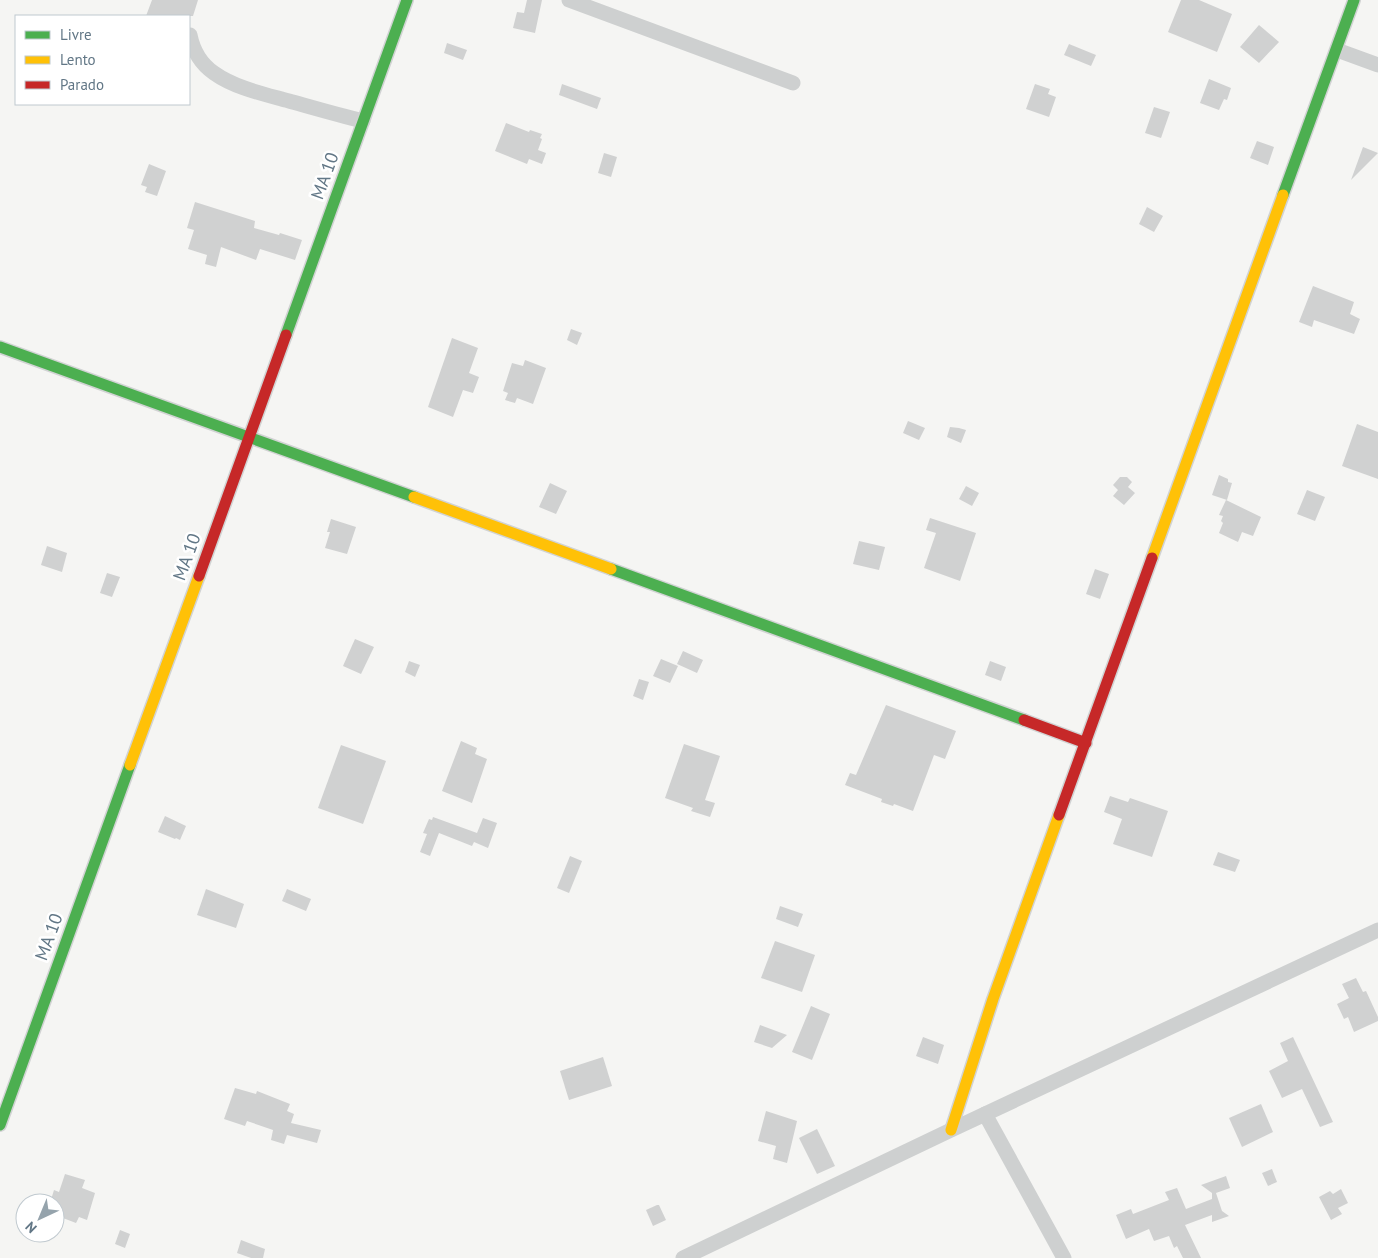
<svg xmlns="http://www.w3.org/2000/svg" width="1378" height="1258" font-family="'PT Sans',sans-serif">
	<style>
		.building { fill: #d0d1d1 }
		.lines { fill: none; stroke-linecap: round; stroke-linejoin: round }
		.fast-casing { stroke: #d1d3d3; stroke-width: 14 }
		.slow-casing { stroke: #d1d3d3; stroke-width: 14 }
		.jam-casing { stroke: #d1d3d3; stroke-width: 14 }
		.street { stroke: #ced0d0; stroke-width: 15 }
		.fast { stroke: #4caf50; stroke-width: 11 }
		.slow { stroke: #ffc107; stroke-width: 11 }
		.jam { stroke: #c62828; stroke-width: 11 }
		.labels { text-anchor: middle; stroke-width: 5; stroke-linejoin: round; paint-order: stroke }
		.street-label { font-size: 18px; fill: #627786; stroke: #fff }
	</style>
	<rect width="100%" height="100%" fill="#f5f5f3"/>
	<!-- building -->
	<g class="building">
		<path d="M152 0H198L193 16H146Z"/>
		<path d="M527 0H542L535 33 513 28 517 12 524 13Z"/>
		<path d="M1181 0H1199L1232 14 1217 52 1168 32Z"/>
		<path d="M1259 25 1279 42 1259 63 1240 47Z"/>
		<path d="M447 43 467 50 463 60 444 53Z"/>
		<path d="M1069 44 1096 55 1091 66 1064 55Z"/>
		<path d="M1209 79 1231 88 1227 100 1224 99 1219 110 1200 103Z"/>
		<path d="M562 84 601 98 597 109 559 95Z"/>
		<path d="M1035 84 1050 89 1048 94 1056 97 1049 117 1026 109Z"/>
		<path d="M1154 107 1170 112 1161 138 1145 133Z"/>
		<path d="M506 123 529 132 530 130 542 134 540 138 542 139 538 150 546 153 542 164 529 159 527 164 495 151Z"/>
		<path d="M1257 141 1274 147 1268 165 1250 158Z"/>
		<path d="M1363 147 1378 153 1351 180Z"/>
		<path d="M604 153 617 157 611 177 598 173Z"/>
		<path d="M149 164 166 171 157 196 145 192 147 187 141 185Z"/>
		<path d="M195 202 255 221 254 228 279 235 280 233 302 240 295 260 260 249 256 260 221 247 216 267 205 264 207 255 188 249 194 230 187 228Z"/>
		<path d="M1147 207 1163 216 1154 232 1139 224Z"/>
		<path d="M1313 286 1354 302 1350 314 1360 319 1354 334 1314 320 1312 327 1299 322Z"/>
		<path d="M571 329 582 333 577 345 567 340Z"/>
		<path d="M452 338 478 348 469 373 479 377 473 393 463 390 453 417 428 407Z"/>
		<path d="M525 360 546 368 533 404 517 398 515 403 505 400 508 393 503 391 512 363 523 366Z"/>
		<path d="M908 421 925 428 919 440 903 433Z"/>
		<path d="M1357 424 1378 432V479L1342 466Z"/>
		<path d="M950 427 959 428 966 430 961 443 947 437Z"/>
		<path d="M1219 475 1228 479V482L1232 483 1227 500 1212 495Z"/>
		<path d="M1120 477H1127L1132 482 1128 487 1135 493 1124 505 1113 496 1118 490 1113 485Z"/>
		<path d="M550 483 567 491 556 514 539 507Z"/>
		<path d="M966 486 979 493 972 506 959 499Z"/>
		<path d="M1307 490 1325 497 1315 521 1297 514Z"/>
		<path d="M1226 500 1261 517 1253 536 1242 532 1238 542 1219 533 1223 523 1221 521 1223 516 1219 515Z"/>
		<path d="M930 518 976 533 960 581 924 568 936 533 926 530Z"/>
		<path d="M331 519 356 527 347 554 325 548 330 532H327Z"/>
		<path d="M859 541 885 547 879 570 853 564Z"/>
		<path d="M47 546 67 553 62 572 41 565Z"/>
		<path d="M1095 569 1109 574 1100 599 1086 594Z"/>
		<path d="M107 573 120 577 112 597 100 593Z"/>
		<path d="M355 639 374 647 361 674 343 666Z"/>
		<path d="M683 651 703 660 697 673 677 664Z"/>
		<path d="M661 659 678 666 670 683 653 676Z"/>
		<path d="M409 661 420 665 415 677 405 672Z"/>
		<path d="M990 661 1006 667 1001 681 985 675Z"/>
		<path d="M639 679 649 682 643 700 633 696Z"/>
		<path d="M886 705 956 731 945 759 934 755 913 811 894 804 893 806 881 802 882 799 845 785 850 773 856 775Z"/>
		<path d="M461 741 477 748 475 754 487 759 472 803 442 791Z"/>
		<path d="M684 744 720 756 705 800 715 803 710 817 691 811 693 808 665 798Z"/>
		<path d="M341 745 386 761 363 824 318 808Z"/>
		<path d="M1110 796 1128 802 1130 798 1168 811 1152 857 1113 844 1122 819 1104 812Z"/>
		<path d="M165 816 186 826 180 840 176 838 175 839 158 832Z"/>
		<path d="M433 817 477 833 483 818 497 823 488 848 474 842 472 846 439 833 430 856 420 852 427 834 423 833 429 819 432 820Z"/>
		<path d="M1218 852 1240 860 1235 872 1213 865Z"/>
		<path d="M570 856 582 861 569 893 557 888Z"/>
		<path d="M206 889 244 904 236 928 197 915Z"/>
		<path d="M287 889 311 899 306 911 282 901Z"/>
		<path d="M780 906 803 914 798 927 776 919Z"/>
		<path d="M775 941 815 955 802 992 761 978Z"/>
		<path d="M1356 978 1363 992 1366 991 1378 1017V1021L1354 1032 1348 1017 1344 1019 1337 1004 1349 998 1342 984Z"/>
		<path d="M811 1006 830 1014 812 1060 792 1052Z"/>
		<path d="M760 1025 787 1035 772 1048 754 1042Z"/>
		<path d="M923 1037 944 1045 938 1064 916 1056Z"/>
		<path d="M1293 1037 1333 1122 1320 1127 1302 1089 1282 1098 1269 1071 1288 1061 1280 1043Z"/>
		<path d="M603 1057 612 1086 569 1100 560 1071Z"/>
		<path d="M235 1088 256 1094 257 1091 290 1104 287 1111 294 1114 291 1123 321 1130 317 1143 287 1135 284 1144 271 1140 273 1130 247 1121 245 1126 224 1119Z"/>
		<path d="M1261 1104 1273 1132 1242 1147 1229 1118Z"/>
		<path d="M766 1111 797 1121 787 1163 773 1159 776 1146 758 1141Z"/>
		<path d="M817 1129 835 1166 817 1174 799 1138Z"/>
		<path d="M1272 1169 1277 1182 1268 1186 1262 1173Z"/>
		<path d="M65 1174 85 1180 82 1188 95 1193 87 1220 79 1217 76 1223 55 1215V1203H50L54 1190 59 1192Z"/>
		<path d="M1226 1176 1230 1188 1216 1193 1222 1211 1229 1216 1212 1222V1215L1185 1225 1201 1258H1183L1177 1246 1174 1248 1169 1236 1154 1241 1149 1229 1126 1239 1116 1215 1131 1209 1133 1214 1169 1200 1165 1192 1177 1188 1186 1209 1212 1199V1193L1201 1185Z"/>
		<path d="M1341 1189 1348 1203 1338 1208 1342 1214 1331 1220 1319 1197 1330 1191 1333 1194Z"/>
		<path d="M657 1205H659L666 1220 653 1226 646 1210Z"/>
		<path d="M120 1230 130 1234 125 1248 115 1244Z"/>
		<path d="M241 1240 265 1249 263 1258H251L237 1253Z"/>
	</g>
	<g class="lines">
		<defs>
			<g id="fast">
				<path d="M1283 195 1354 0"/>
				<path d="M286 335 407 0"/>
				<path d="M0 347 414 497"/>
				<path d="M611 569 1024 720"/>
				<path d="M0 1125 130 765"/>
			</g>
			<g id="slow">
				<path d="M414 497 611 569"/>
				<path d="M1152 558 1283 195"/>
				<path d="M130 765 199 576"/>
				<path d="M951 1130 993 999 1059 815"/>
			</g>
			<g id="jam">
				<path d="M199 576 286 335"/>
				<path d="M1024 720 1086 743"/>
				<path d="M1059 815 1152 558"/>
			</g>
		</defs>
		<!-- fast casing -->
		<use href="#fast" class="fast-casing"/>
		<!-- slow casing -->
		<use href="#slow" class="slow-casing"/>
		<!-- jam casing -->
		<use href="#jam" class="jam-casing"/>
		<!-- street -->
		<g class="street">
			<path d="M569 0 793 83"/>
			<path d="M190 35C193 50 201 64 214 73 235 88 264 94 289 101 314 108 338 115 363 121"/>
			<path d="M1337 50 1378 65"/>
			<path d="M985 1114 1064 1258"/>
			<path d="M683 1258 951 1130 1378 930"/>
		</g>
		<!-- fast -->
		<use href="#fast" class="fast"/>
		<!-- slow -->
		<use href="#slow" class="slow"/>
		<!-- jam -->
		<use href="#jam" class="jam"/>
	</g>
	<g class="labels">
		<!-- street labels -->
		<g class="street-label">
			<text transform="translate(325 176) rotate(-70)" y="6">MA 10</text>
			<text transform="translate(187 557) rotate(-70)" y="6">MA 10</text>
			<text transform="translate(49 937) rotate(-70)" y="6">MA 10</text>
		</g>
	</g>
	<!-- legend -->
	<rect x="15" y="15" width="175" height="90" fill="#ffffff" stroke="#c0c9cf"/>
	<rect x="25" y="31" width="25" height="8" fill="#4caf50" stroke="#c0c9cf"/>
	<text x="60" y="40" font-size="15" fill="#627786">Livre</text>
	<rect x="25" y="56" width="25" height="8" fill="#ffc107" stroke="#c0c9cf"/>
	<text x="60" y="65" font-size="15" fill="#627786">Lento</text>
	<rect x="25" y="81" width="25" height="8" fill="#c62828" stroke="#c0c9cf"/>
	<text x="60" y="90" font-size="15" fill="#627786">Parado</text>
	<!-- north arrow -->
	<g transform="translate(40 1218) rotate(224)"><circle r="24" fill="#ffffff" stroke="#c0c9cf"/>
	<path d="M0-4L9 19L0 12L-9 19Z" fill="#95a3ac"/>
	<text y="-8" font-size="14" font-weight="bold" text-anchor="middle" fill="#627786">N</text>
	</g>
</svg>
